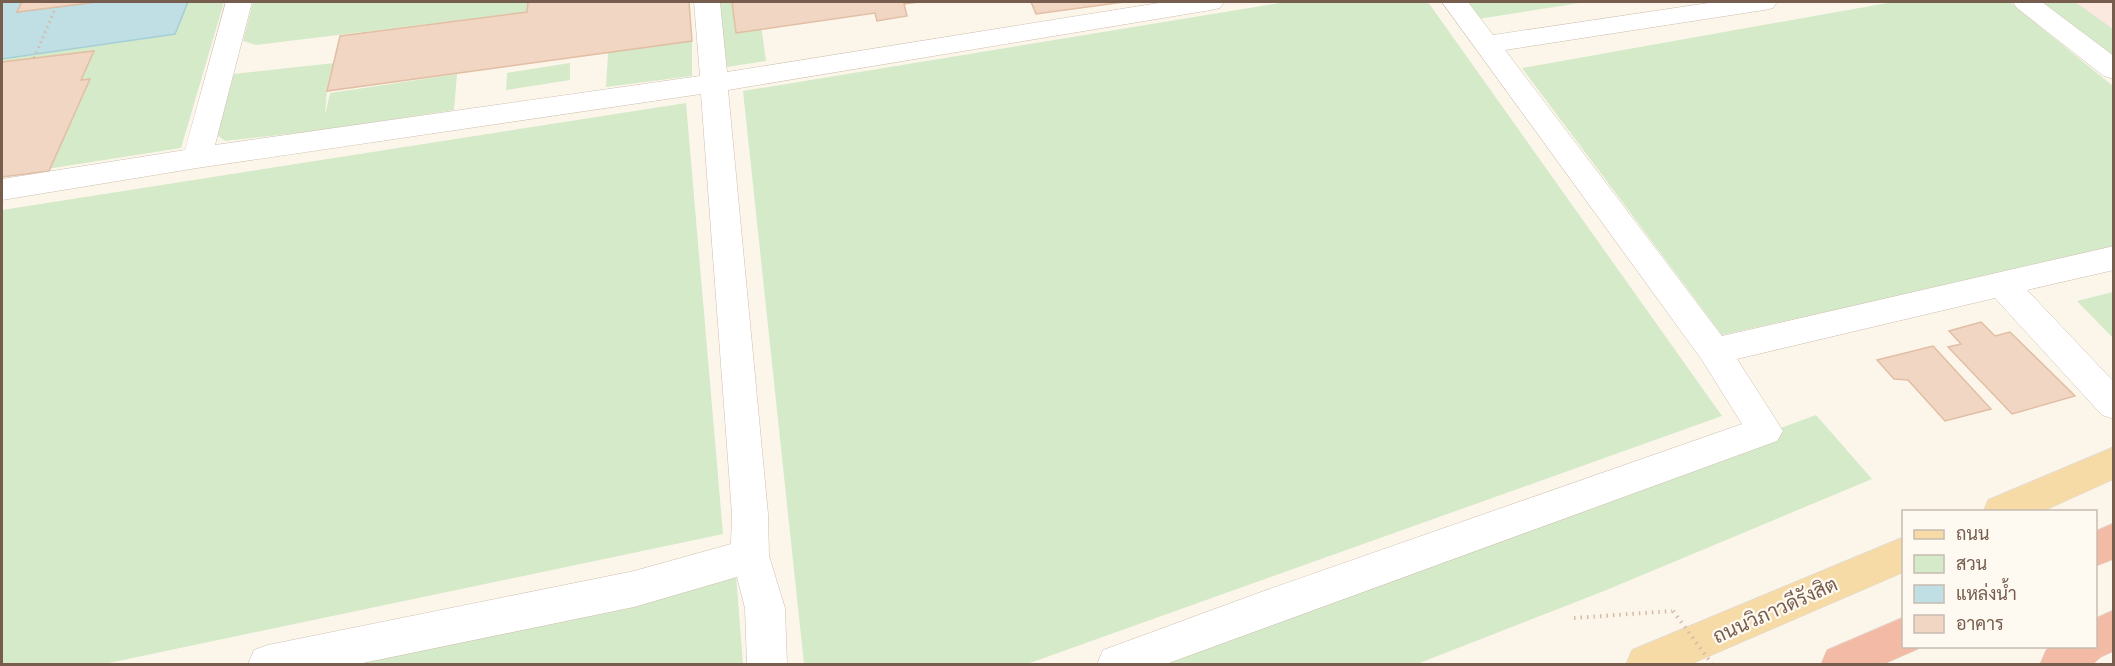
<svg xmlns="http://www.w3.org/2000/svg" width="2115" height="666" font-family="'Fira Sans Condensed',Sarabun,sans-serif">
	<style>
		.commercial { fill: #fbe8df }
		.green { fill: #d5eac9 }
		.water { fill: #bfdfe5; stroke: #a6ced7; stroke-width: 1.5 }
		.building { fill: #f0d6c3; stroke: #e2bea4; stroke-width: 1.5 }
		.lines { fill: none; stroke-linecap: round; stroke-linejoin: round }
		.minor-casing { stroke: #cebeb0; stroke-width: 1 }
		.major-casing { stroke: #dbd5d1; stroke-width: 1 }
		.highway-casing { stroke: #dbd5d1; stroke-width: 1 }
		.path-far1 { stroke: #d6baa6; stroke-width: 3; stroke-dasharray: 1.5 4; stroke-linecap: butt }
		.path { stroke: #d6baa6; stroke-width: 4; stroke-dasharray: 1.5 5; stroke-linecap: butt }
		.minor { fill: #fff; fill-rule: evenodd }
		.major { fill: #f7dba7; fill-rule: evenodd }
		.highway { fill: #f3bba5; fill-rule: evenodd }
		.path-bridge { stroke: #d6baa6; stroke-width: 4; stroke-dasharray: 1.5 5; stroke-linecap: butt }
		.labels { text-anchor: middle; stroke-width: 4.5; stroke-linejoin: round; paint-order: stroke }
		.street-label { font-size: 20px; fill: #765d4e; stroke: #fef9f1 }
	</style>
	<rect width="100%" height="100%" fill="#fcf6ea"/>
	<!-- commercial -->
	<path class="commercial" d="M2074 2H2113V32Z"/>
	<!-- green -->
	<g class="green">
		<path d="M188 2H224L181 148 2 176V59L174 34Z"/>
		<path d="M253 2H528L527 12 256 45 243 41Z"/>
		<path d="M719 2H758L766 61 727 67Z"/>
		<path d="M1286 2H1428L1722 416 1027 664H804L743 91Z"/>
		<path d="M1465 2H1586L1478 19Z"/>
		<path d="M1893 2H2010L2113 86V248L1722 335 1522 68Z"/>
		<path d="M2040 2H2075L2113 29V60Z"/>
		<path d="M692 41V76L606 87 608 53Z"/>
		<path d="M334 63 327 91 325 115 330 93 457 74 454 110 323 130 225 141 216 134 234 74Z"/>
		<path d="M570 63V80L506 90 507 73Z"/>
		<path d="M686 103 723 534 104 664H2V210Z"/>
		<path d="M2113 292H2114L2113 338 2077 301Z"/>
		<path d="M1816 415 1872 479 1604 591 1417 664H1136Z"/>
		<path d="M736 575 743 664H330Z"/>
	</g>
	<!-- water -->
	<path class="water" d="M2 2H22L17 12 97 2H188L175 34 2 59Z"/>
	<!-- building -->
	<g class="building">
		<path d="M22 2H97L17 12Z"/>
		<path d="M528 2H689L692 41 327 91 340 36 527 12Z"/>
		<path d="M732 2H919L904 4 907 16 877 21 875 13 736 33Z"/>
		<path d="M1031 2H1124L1036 14Z"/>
		<path d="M94 51 81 80 90 79 49 171 2 177V62Z"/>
		<path d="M1981 322 1995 336 2010 332 2075 396 2012 414 1948 347 1961 344 1949 331Z"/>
		<path d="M1933 346 1991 409 1945 421 1908 380 1894 379 1877 360Z"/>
	</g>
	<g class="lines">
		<defs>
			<g id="minor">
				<path d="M226 2H252L215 145 700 76 694 2H720L727 72 1165 2H1224L1220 8 1211 10 728 90 768 514 769 556 785 608 787 664H747L745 608 737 577 634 607 358 664H248L254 650 268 645 634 571 731 544 732 514 701 94 197 168 2 200V179L185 150Z"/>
				<path d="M1442 2H1468L1493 35 1715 2H1777L1773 8 1764 10 1505 50 1722 336 2114 246V270L2027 290 2114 382V419L2102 415 1995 298 1737 359 1783 431 1777 441 1166 664H1097L1103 650 1117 645 1261 592 1742 424 1702 360Z"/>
				<path d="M2013 2H2042L2114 56V79L2104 76 2017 8Z"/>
			</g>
			<g id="major">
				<path d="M2114 447V479L2041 512H1983L1988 500Z"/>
				<path d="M1904 537V572L1691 664H1626L1632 650Z"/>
			</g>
			<g id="highway">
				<path d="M2114 523V559L2096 566V531Z"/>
				<path d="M2114 610V651L2101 657 2093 664H2040L2046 650 2051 646H2096V618Z"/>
				<path d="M1904 617V646H1919L1918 649 1884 664H1821L1827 650Z"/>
			</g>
		</defs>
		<!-- minor casing -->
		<use href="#minor" class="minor-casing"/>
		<!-- major casing -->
		<use href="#major" class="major-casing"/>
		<!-- highway casing -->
		<use href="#highway" class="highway-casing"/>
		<!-- path-far1 -->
		<path class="path-far1" d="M34 58 56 7"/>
		<!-- path -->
		<path class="path" d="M1574 618 1672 611"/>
		<!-- minor -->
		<use href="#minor" class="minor"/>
		<!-- major -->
		<use href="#major" class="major"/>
		<!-- highway -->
		<use href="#highway" class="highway"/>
		<!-- path-bridge -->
		<path class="path-bridge" d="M1673 611 1712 664"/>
	</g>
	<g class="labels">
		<!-- street labels -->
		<g class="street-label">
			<text transform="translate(1775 610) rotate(-24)" y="7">ถนนวิภาวดีรังสิต</text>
		</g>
	</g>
	<!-- border -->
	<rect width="2115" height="666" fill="none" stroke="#765d4e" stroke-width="6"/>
	<!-- legend -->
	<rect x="1902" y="510" width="195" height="138" fill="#fef9f1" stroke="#c8bbb0" stroke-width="1.5"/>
	<rect x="1914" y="530" width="30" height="9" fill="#f7dba7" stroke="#c8bbb0" stroke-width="1.5"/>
	<text x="1956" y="540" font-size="18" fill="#765d4e">ถนน</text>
	<rect x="1914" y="555" width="30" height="18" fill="#d5eac9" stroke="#c8bbb0" stroke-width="1.5"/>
	<text x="1956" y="570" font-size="18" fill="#765d4e">สวน</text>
	<rect x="1914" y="585" width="30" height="18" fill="#bfdfe5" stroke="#c8bbb0" stroke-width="1.5"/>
	<text x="1956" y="600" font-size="18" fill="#765d4e">แหล่งน้ำ</text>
	<rect x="1914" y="615" width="30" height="18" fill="#f0d6c3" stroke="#c8bbb0" stroke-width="1.5"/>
	<text x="1956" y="630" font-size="18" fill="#765d4e">อาคาร</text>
</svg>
